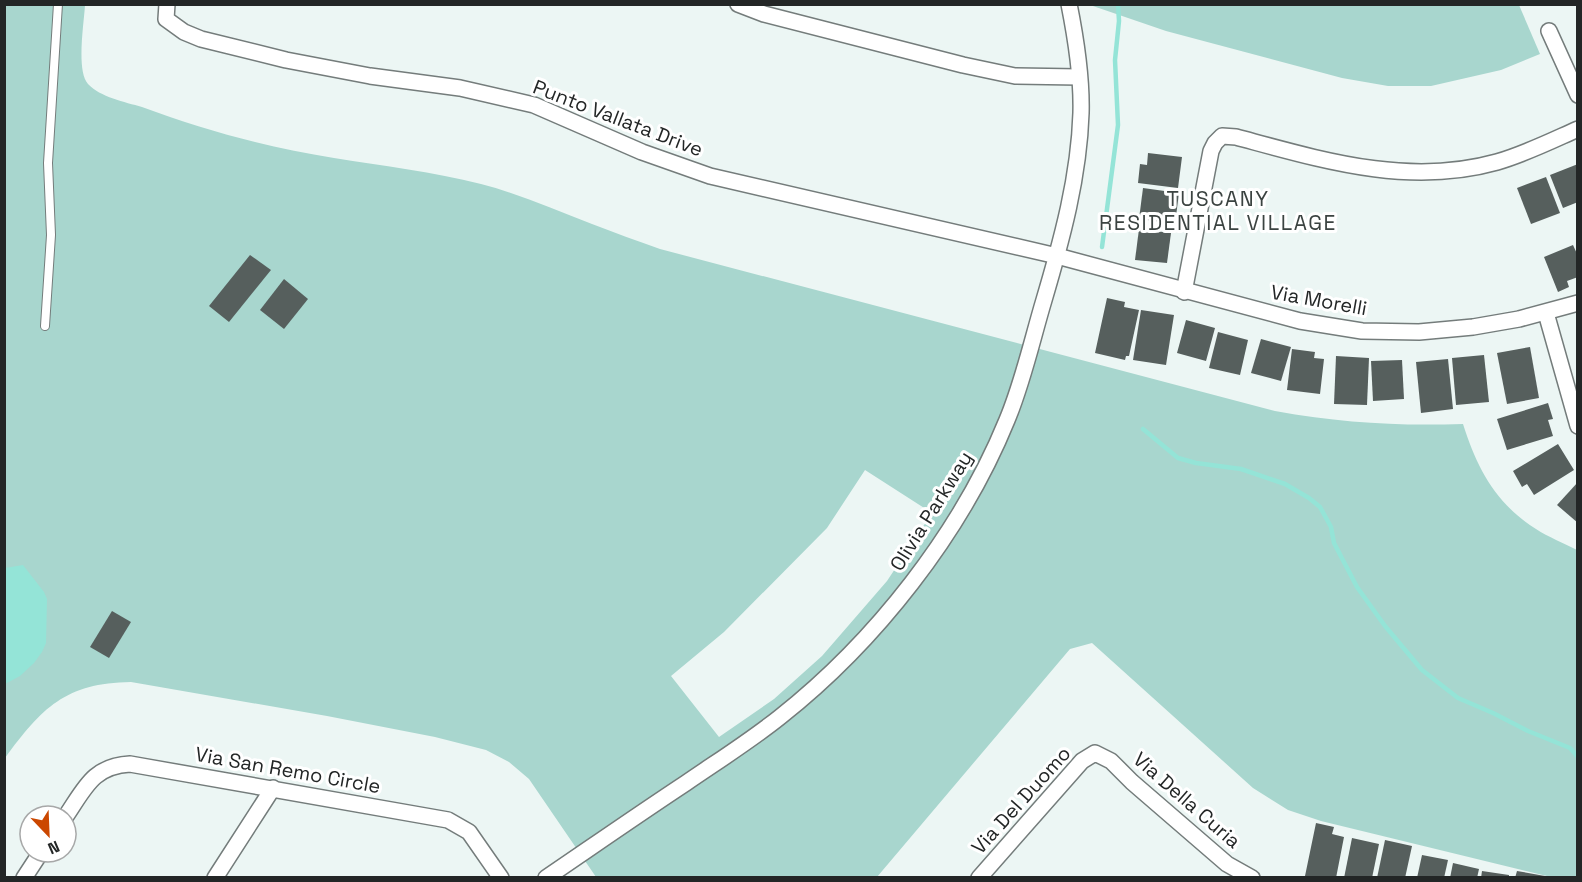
<svg xmlns="http://www.w3.org/2000/svg" width="1582" height="882" font-family="'Space Grotesk',sans-serif">
	<style>
		.green { fill: #a8d6ce; fill-rule: evenodd }
		.water { fill: #94e4d7 }
		.lines { fill: none; stroke-linecap: round; stroke-linejoin: round }
		.stream { stroke: #94e4d7; stroke-width: 4.5 }
		.building { fill: #565f5d }
		.lane-casing { stroke: #747c7b; stroke-width: 10 }
		.street-casing { stroke: #747c7b; stroke-width: 18 }
		.lane { stroke: #fff; stroke-width: 8 }
		.street { stroke: #fff; stroke-width: 15 }
		.labels { text-anchor: middle; stroke-width: 6; stroke-linejoin: round; paint-order: stroke }
		.street-label { font-size: 20px; fill: #232626; stroke: #fff }
		.neighbourhood-label { font-size: 21px; letter-spacing: 1.5px; fill: #3b4341; stroke: #fff }
	</style>
	<rect width="100%" height="100%" fill="#ecf6f4"/>
	<!-- green -->
	<g class="green">
		<path d="M5 5H85C84 23 76 71 88 84 100 97 125 102 142 107 204 130 269 148 334 158 384 166 433 172 481 184 520 194 555 210 592 224 615 233 638 241 660 249L1275 411C1342 423 1396 426 1463 424 1477 468 1495 503 1536 529 1548 537 1564 543 1577 550V877H1551L1321 821 1288 810 1253 788 1092 643 1070 649 877 877H596L529 779 509 762 486 750 435 737 327 716 131 682C65 683 42 708 5 758ZM865 470 932 513 887 581 822 656 774 699 719 737 671 676 724 632 827 528Z"/>
		<path d="M1090 5H1519L1540 54 1501 70 1431 86H1388L1342 78 1166 31Z"/>
	</g>
	<!-- water -->
	<path class="water" d="M23 565 44 592 47 599 46 643 42 652 34 663 20 676 5 684V568Z"/>
	<g class="lines">
		<!-- stream -->
		<g class="stream">
			<path d="M1102 247 1118 125 1115 60 1119 21 1118 4"/>
			<path d="M1143 429 1178 458 1196 463 1241 469 1285 484 1309 498 1320 507 1331 527 1334 543 1357 587 1385 626 1422 670 1458 698 1493 713 1528 731 1570 748 1578 757"/>
		</g>
	</g>
	<!-- building -->
	<g class="building">
		<path d="M1148 153 1182 157 1178 188 1138 183 1140 164 1147 165Z"/>
		<path d="M1578 164V202L1563 208 1550 175Z"/>
		<path d="M1546 177 1560 213 1531 224 1517 188Z"/>
		<path d="M1143 188 1179 193 1175 224 1139 219Z"/>
		<path d="M1139 229 1171 233 1167 263 1135 260Z"/>
		<path d="M1573 245 1578 256V277L1567 281 1569 287 1558 292 1544 257Z"/>
		<path d="M250 255 271 270 229 322 209 306Z"/>
		<path d="M284 279 308 299 284 329 260 310Z"/>
		<path d="M1107 298 1125 302 1124 307 1139 310 1129 356H1126L1125 360 1095 353Z"/>
		<path d="M1141 310 1174 315 1166 365 1133 360Z"/>
		<path d="M1186 320 1215 328 1206 361 1177 353Z"/>
		<path d="M1218 332 1248 340 1240 375 1209 368Z"/>
		<path d="M1261 339 1291 347 1281 381 1251 373Z"/>
		<path d="M1530 347 1539 398 1507 404 1497 353Z"/>
		<path d="M1292 349 1315 352 1314 358 1324 359 1320 394 1287 390Z"/>
		<path d="M1484 355 1489 402 1456 405 1452 358Z"/>
		<path d="M1336 356 1369 358 1367 405 1334 404Z"/>
		<path d="M1448 359 1453 409 1421 413 1416 362Z"/>
		<path d="M1402 360 1404 399 1373 401 1371 361Z"/>
		<path d="M1548 403 1553 419 1548 420 1553 436 1507 450 1497 419Z"/>
		<path d="M1558 444 1574 470 1534 495 1527 484 1522 487 1513 471Z"/>
		<path d="M1578 482V523L1557 505Z"/>
		<path d="M112 611 131 622 109 658 90 647Z"/>
		<path d="M1316 823 1334 827 1332 834 1344 837 1336 878 1305 876Z"/>
		<path d="M1352 838 1379 844 1372 878H1344Z"/>
		<path d="M1385 840 1412 846 1405 878H1377Z"/>
		<path d="M1422 855 1448 860 1444 878H1417Z"/>
		<path d="M1453 863 1479 869 1477 878H1450Z"/>
		<path d="M1482 871 1509 875V878H1481Z"/>
		<path d="M1517 871 1545 876V878H1515Z"/>
	</g>
	<g class="lines">
		<defs>
			<path id="lane" d="M45 326 51 235 48 163 58 4"/>
			<g id="street">
				<path d="M167 4 166 19 184 32 201 39 286 60 370 76 460 88 534 105 642 152 710 176 1057 256 1300 321 1362 331 1419 332 1473 327 1519 319 1578 303"/>
				<path d="M738 4 764 14 963 65 1015 76 1079 77"/>
				<path d="M1549 31 1578 95"/>
				<path d="M1184 292 1211 151 1215 143 1222 136 1236 137C1322 160 1408 187 1497 162 1525 154 1551 141 1578 129"/>
				<path d="M1546 313 1578 426"/>
				<path d="M66 816C85 788 93 766 130 764L448 820 469 832 501 878"/>
				<path d="M24 878 41 852"/>
				<path d="M215 878 273 788"/>
				<path d="M546 878C593 846 639 814 686 783 718 761 750 741 780 717 875 642 961 533 1007 420 1023 382 1032 340 1044 300 1062 239 1079 177 1081 113 1082 77 1076 39 1069 4"/>
				<path d="M979 878 1082 761 1095 753 1111 761 1132 782 1227 864 1252 878"/>
			</g>
		</defs>
		<!-- lane casing -->
		<use href="#lane" class="lane-casing"/>
		<!-- street casing -->
		<use href="#street" class="street-casing"/>
		<!-- lane -->
		<use href="#lane" class="lane"/>
		<!-- street -->
		<use href="#street" class="street"/>
	</g>
	<g class="labels">
		<!-- street labels -->
		<g class="street-label">
			<text transform="translate(618 118) rotate(21)" y="7">Punto Vallata Drive</text>
			<text transform="translate(1319 300) rotate(10)" y="7">Via Morelli</text>
			<text transform="translate(931 511) rotate(-58)" y="7">Olivia Parkway</text>
			<text transform="translate(288 770) rotate(10)" y="7">Via San Remo Circle</text>
			<text transform="translate(1021 800) rotate(-48)" y="7">Via Del Duomo</text>
			<text transform="translate(1187 800) rotate(41)" y="7">Via Della Curia</text>
		</g>
		<!-- neighbourhood labels -->
		<g class="neighbourhood-label">
			<text x="1218" y="206">TUSCANY<tspan x="1218" dy="24">RESIDENTIAL VILLAGE</tspan></text>
		</g>
	</g>
	<!-- border -->
	<rect width="1582" height="882" fill="none" stroke="#232626" stroke-width="12"/>
	<!-- north arrow -->
	<g transform="translate(48 834) rotate(157)"><circle r="28" fill="#ffffff" stroke="#a7a8a8" stroke-width="1.5"/>
	<path d="M0-4.5L10 22L0 15L-10 22Z" fill="#cb4700"/>
	<text y="-9" font-size="16" font-weight="bold" text-anchor="middle" fill="#232626">N</text>
	</g>
</svg>
